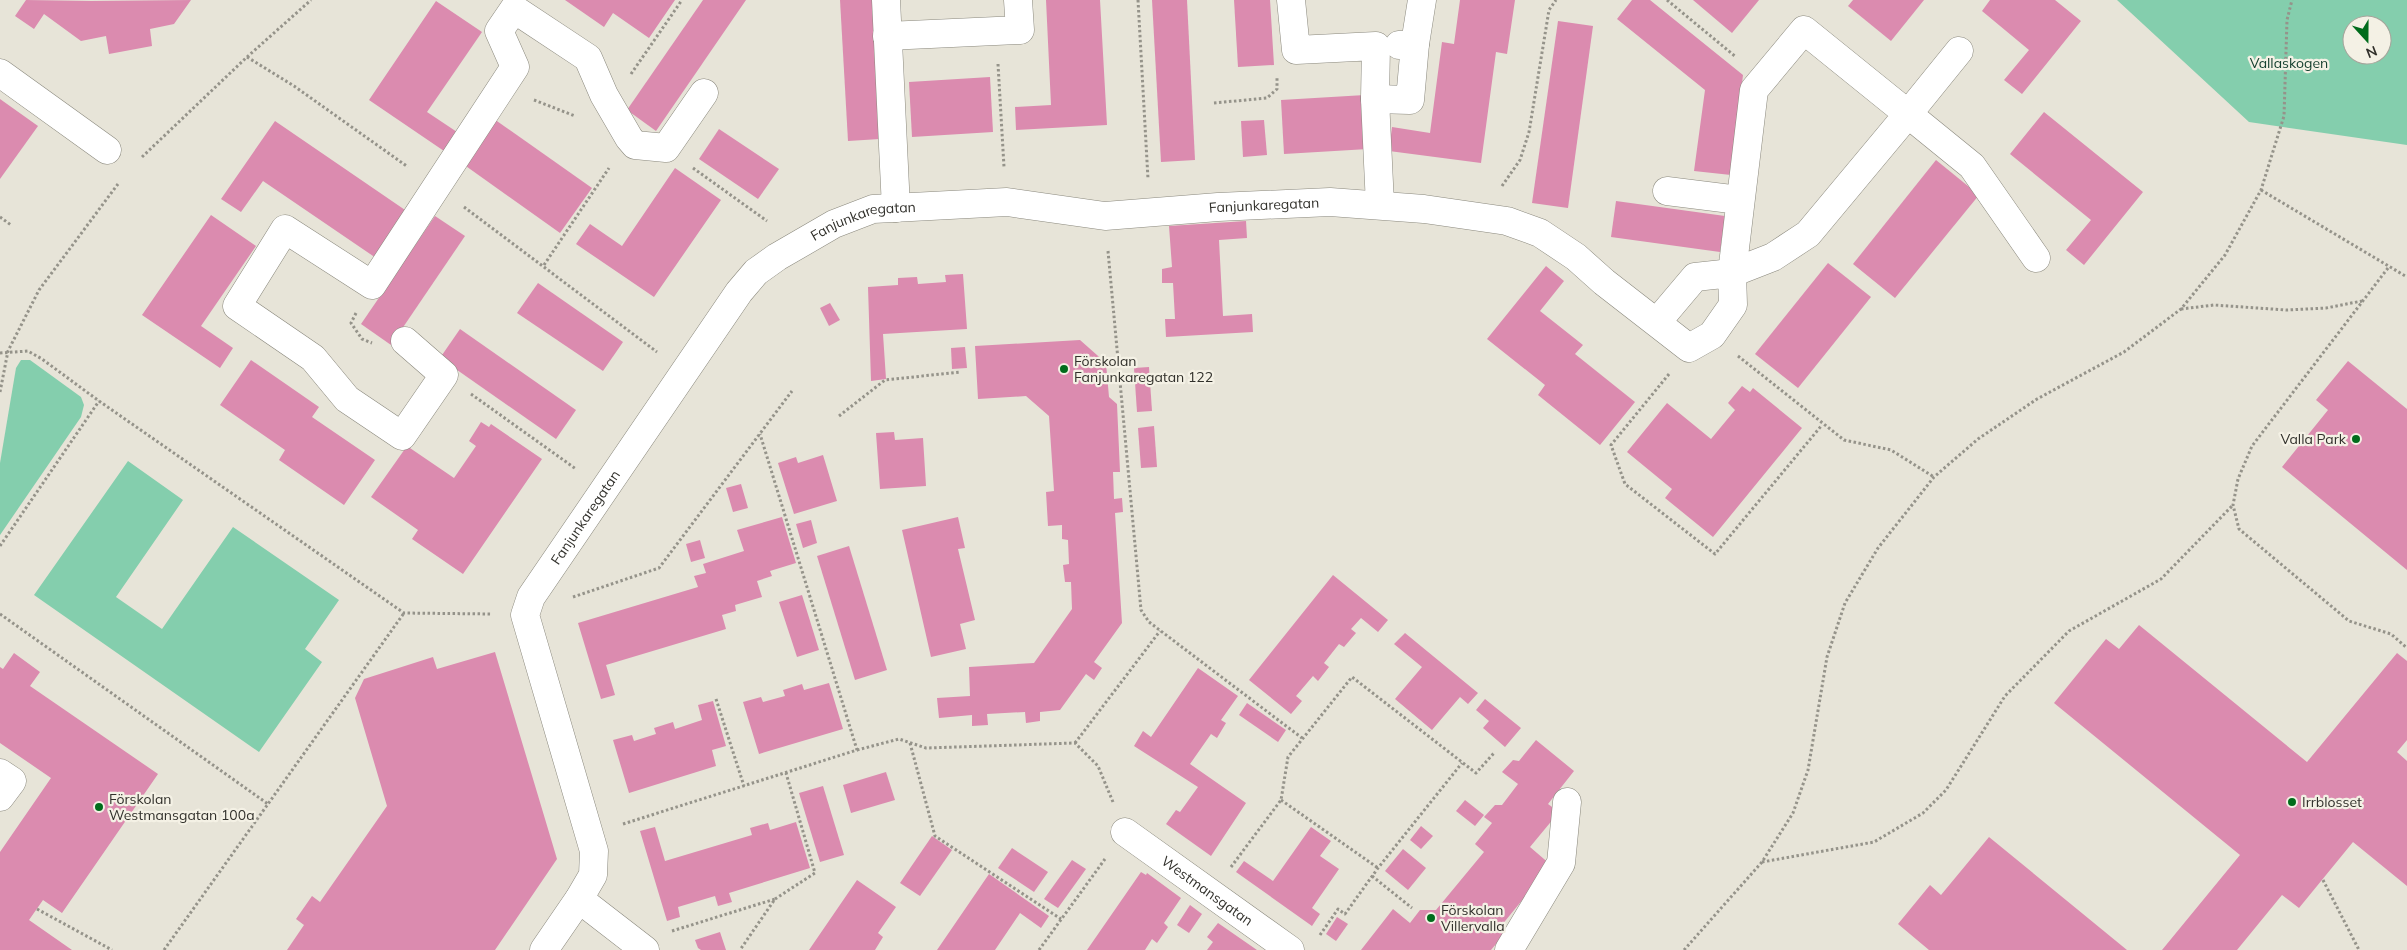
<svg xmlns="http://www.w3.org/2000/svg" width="2407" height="950" font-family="Mulish,sans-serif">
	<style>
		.green { fill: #84cead; fill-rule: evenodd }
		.building { fill: #db8baf }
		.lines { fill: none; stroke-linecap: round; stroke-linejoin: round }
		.minor-casing { stroke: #8a887d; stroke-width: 29 }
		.path { stroke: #95938a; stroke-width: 3; stroke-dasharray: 2.5 2.5; stroke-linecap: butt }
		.minor { stroke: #fff; stroke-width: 28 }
		.poi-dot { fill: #006c1c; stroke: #f4f1e5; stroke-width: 2 }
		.labels { text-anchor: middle; stroke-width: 4.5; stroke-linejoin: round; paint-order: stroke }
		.park-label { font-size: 14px; fill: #174130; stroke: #f4f1e5 }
		.street-label { font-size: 14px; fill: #31302b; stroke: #f4f1e5 }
		.poi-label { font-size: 14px; fill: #31302b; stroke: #f4f1e5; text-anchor: start }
	</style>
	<rect width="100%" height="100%" fill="#e7e4d8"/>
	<!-- green -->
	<g class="green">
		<path d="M2117 0H2407V145L2249 122ZM2352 25H2382V55H2352Z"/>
		<path d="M21 360H30L81 397 84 405 81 417 0 535V463L16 368Z"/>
		<path d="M128 461 183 500 116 597 162 629 233 527 339 600 305 649 322 662 259 752 34 595Z"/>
	</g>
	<!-- building -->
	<g class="building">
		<path d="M26 0 92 1 191 0 174 24 150 29 152 46 109 54 106 36 81 41 44 14 34 29 15 16Z"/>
		<path d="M565 0H675L649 38 613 13 604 27Z"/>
		<path d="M703 0H746L656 131 627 110Z"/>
		<path d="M840 0H872L880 139 848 141Z"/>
		<path d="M1046 0H1100L1107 125 1016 130 1015 107 1051 105Z"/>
		<path d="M1152 0H1187L1195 160 1161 162Z"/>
		<path d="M1234 0H1270L1274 65 1238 67Z"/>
		<path d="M1460 0H1515L1507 54 1496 52 1481 163 1389 151 1392 127 1430 133 1442 42 1454 44Z"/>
		<path d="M1632 0H1650L1743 75 1731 175 1694 171 1705 90 1617 19Z"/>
		<path d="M1693 0H1759L1732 33Z"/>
		<path d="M1853 0H1924L1891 41 1848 6Z"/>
		<path d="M1990 0H2055L2081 21 2022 94 2004 80 2029 50 1982 11Z"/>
		<path d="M436 1 482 32 427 112 457 132 444 151 369 100Z"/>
		<path d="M1558 21 1593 26 1568 208 1532 203Z"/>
		<path d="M990 77 993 132 912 137 909 82Z"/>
		<path d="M1365 95 1368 149 1284 154 1281 100Z"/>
		<path d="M0 99 38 126 0 179Z"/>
		<path d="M2044 112 2143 192 2084 265 2066 250 2091 220 2010 154Z"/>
		<path d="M494 119 592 188 560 233 463 164Z"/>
		<path d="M1264 120 1267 155 1243 157 1241 121Z"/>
		<path d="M275 121 408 212 376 258 263 181 241 212 221 199Z"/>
		<path d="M719 129 779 169 758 199 699 159Z"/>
		<path d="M1936 160 1979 195 1895 298 1853 264Z"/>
		<path d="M675 168 721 200 654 297 576 244 590 224 622 246Z"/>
		<path d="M1616 201 1725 216 1720 252 1611 237Z"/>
		<path d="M211 215 256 246 201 326 233 348 220 368 142 315Z"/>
		<path d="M435 216 465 236 391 345 361 324Z"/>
		<path d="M1246 221 1247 238 1219 240 1223 316 1252 314 1253 332 1166 337 1165 319H1175L1173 283H1162V269L1172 267 1169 226Z"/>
		<path d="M1828 263 1871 297 1798 388 1755 354Z"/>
		<path d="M1546 266 1564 281 1540 311 1583 345 1575 354 1635 402 1600 445 1538 395 1545 385 1487 339Z"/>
		<path d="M963 274 967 329 883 334 886 379 871 381 868 287 898 285V278L917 277 918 284 946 282 945 275Z"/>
		<path d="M538 283 623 342 603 371 517 313Z"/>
		<path d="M830 303 840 320 829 326 820 308Z"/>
		<path d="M460 329 576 410 556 439 440 358Z"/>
		<path d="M1080 340 1106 363 1109 397 1117 404 1120 472H1113L1114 499 1122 498 1123 512 1115 513 1122 623 1094 662 1102 668 1094 680 1086 674 1060 710 1040 712V721L1026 723 1025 712 987 714 988 725 972 726V715L939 718 937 698 970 696 969 667 1034 663 1072 609 1071 582H1065L1063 565 1069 564 1068 540 1062 539V525L1048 526 1046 492 1054 491 1049 416 1026 396 978 399 975 346Z"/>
		<path d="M965 347 967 368 952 369 951 348Z"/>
		<path d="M251 360 319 407 312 417 375 460 344 505 279 460 285 450 220 405Z"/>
		<path d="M2348 361 2407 409V570L2282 467 2328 410 2316 400Z"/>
		<path d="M1149 367 1152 411 1137 412 1134 368Z"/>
		<path d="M1742 386 1750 392 1753 388 1802 428 1713 537 1665 498 1672 489 1627 452 1667 403 1711 439 1735 410 1728 403Z"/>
		<path d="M481 422 489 427 491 424 542 459 463 574 412 539 418 530 371 497 407 446 454 478 476 446 469 441Z"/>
		<path d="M1154 426 1157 467 1141 468 1138 428Z"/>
		<path d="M894 432 895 440 923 438 926 486 880 489 876 433Z"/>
		<path d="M823 455 837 501 794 514 778 463 796 457 798 463Z"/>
		<path d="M741 484 748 508 733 512 726 488Z"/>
		<path d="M782 517 796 563 770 571 772 576 757 581 762 597 735 605 736 611 722 615 726 629 606 665 615 695 601 699 578 623 698 587 694 576 706 573 703 564 744 551 737 530Z"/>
		<path d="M958 517 965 548 958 549 975 620 960 624 966 649 931 657 902 530Z"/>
		<path d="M811 520 817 543 803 548 796 524Z"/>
		<path d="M700 540 705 558 691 562 686 544Z"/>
		<path d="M849 546 887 670 855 680 817 556Z"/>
		<path d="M1333 575 1388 620 1378 632 1361 618 1351 629 1356 633 1344 647 1339 644 1324 663 1329 667 1318 681 1313 676 1296 696 1302 701 1291 714 1249 680Z"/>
		<path d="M802 595 819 650 797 657 779 602Z"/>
		<path d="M2139 625 2307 762 2397 653 2407 661V740L2397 752 2407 761V886L2353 842 2299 908 2282 895 2237 950H2162L2240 855 2054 703 2106 639 2119 649Z"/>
		<path d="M1405 633 1478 693 1468 704 1460 697 1432 730 1395 699 1422 667 1394 644Z"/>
		<path d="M495 652 557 859 495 950H287L304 925 296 919 312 896 320 902 387 806 355 698 364 679 433 657 437 669Z"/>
		<path d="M14 653 40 672 30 686 158 774 62 913 43 900 29 920 72 950H0V852L51 778 0 743V667L3 669Z"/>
		<path d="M1198 668 1238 696 1221 720 1226 723 1217 738 1211 734 1190 764 1246 803 1211 856 1166 824 1176 810 1180 812 1198 787 1134 746 1143 731 1151 737Z"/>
		<path d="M829 683 843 729 759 754 743 702 761 697 763 702 785 696 783 690 802 684 804 690Z"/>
		<path d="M1485 699 1521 728 1505 747 1483 728 1489 721 1476 710Z"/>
		<path d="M713 701 726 746 712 750 716 766 629 793 613 740 632 735 634 741 656 734 654 728 673 722 675 729 702 720 698 705Z"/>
		<path d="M1247 703 1286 730 1278 742 1239 715Z"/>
		<path d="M1536 740 1574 771 1548 804 1559 812 1530 847 1551 865 1501 926 1507 931 1491 950H1361L1393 909 1410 923 1420 910H1436L1484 852 1475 844 1492 823 1484 817 1495 805H1502L1518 784 1502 772 1513 760 1519 761Z"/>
		<path d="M886 772 895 800 851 813 843 785Z"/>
		<path d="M823 786 844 855 820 862 799 793Z"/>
		<path d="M1465 800 1484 815 1475 826 1456 811Z"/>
		<path d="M796 822 810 868 729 893 732 902 718 906 715 896 678 907 680 917 667 921 640 831 655 827 665 861 752 835 750 828 768 823 770 830Z"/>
		<path d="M1421 826 1433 836 1421 849 1410 840Z"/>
		<path d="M1311 827 1331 841 1320 856 1339 869 1312 908 1320 914 1312 926 1236 872 1244 861 1273 881Z"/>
		<path d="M932 836 952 850 920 896 900 883Z"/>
		<path d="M1989 837 2127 950H1929L1898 924 1930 885 1941 895Z"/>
		<path d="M1012 848 1048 872 1034 892 998 868Z"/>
		<path d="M1403 849 1426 868 1408 890 1385 871Z"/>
		<path d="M1072 860 1086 869 1058 908 1044 899Z"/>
		<path d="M1141 872 1146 875 1147 873 1181 898 1164 923 1168 927 1157 943 1152 939 1145 950H1087Z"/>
		<path d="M989 874 1049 916 1041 928 1020 913 995 950H937Z"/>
		<path d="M857 880 896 907 878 933 883 937 875 950H809Z"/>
		<path d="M1190 905 1202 914 1189 933 1177 925Z"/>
		<path d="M1337 917 1348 924 1336 941 1326 934Z"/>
		<path d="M1218 923 1257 950H1207L1213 942 1207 937Z"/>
		<path d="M720 932 726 950H701L698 948 695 940Z"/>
	</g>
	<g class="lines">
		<defs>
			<g id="minor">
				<path d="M886 0 896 208"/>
				<path d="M1291 0 1296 50 1376 46 1375 99 1380 205"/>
				<path d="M1804 30 1908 114 1808 234 1773 257 1732 273 1754 90Z"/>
				<path d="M887 36 1020 30 1018 0"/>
				<path d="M1399 45 1415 44 1422 0"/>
				<path d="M1959 51 1908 114 1972 166 2036 258"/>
				<path d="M0 73 107 150"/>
				<path d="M1375 99 1410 100 1415 44"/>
				<path d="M1667 191 1739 200"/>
				<path d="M405 341 444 375 402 436 347 399 313 358 237 306 285 229 372 285 515 67 499 31 514 9 588 58 604 95 629 138 635 145 666 148 704 93"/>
				<path d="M0 773 12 781 0 797"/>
				<path id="s1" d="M1125 832 1290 950"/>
				<path d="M579 899 645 950"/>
				<path id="s2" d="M544 950 579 899 593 875 594 851 525 615 531 597 739 292 756 272 777 257 834 224 873 209 1007 202 1105 216 1218 207 1330 202 1424 209 1507 221 1540 233 1576 257 1604 282 1689 348 1712 335 1733 305 1732 273 1695 277 1657 322"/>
				<path d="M1509 950 1561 863 1567 802"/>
			</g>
		</defs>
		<!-- minor casing -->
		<use href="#minor" class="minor-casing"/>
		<!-- path -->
		<g class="path">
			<path d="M1138 0 1148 179"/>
			<path d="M1667 0 1736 57"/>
			<path d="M247 57 294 86 408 167"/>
			<path d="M998 64 1004 167"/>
			<path d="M631 74 682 0"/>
			<path d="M534 100 575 116"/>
			<path d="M1214 103 1267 98 1277 89V78"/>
			<path d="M142 157 247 57 311 0"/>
			<path d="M693 168 767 221"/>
			<path d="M1502 186 1520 160 1529 132 1549 10 1556 0"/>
			<path d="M2261 190 2407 277"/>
			<path d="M464 207 657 352"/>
			<path d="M0 217 11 225"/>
			<path d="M1108 251 1141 610 1149 622 1302 738"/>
			<path d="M544 265 609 168"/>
			<path d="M2388 268 2252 446 2238 479 2233 505 2239 529 2349 621 2391 634 2407 648"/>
			<path d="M2181 309 2214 305 2286 310 2326 308 2362 301"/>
			<path d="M356 313 351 323 362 339 372 343"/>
			<path d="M0 353 28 351 42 359 99 401 404 613 492 614"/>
			<path d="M1738 356 1844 440 1891 450 1934 477"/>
			<path d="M1669 374 1611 445 1625 484 1715 554 1822 425"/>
			<path d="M0 392 8 351 39 290 118 184"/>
			<path d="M471 394 576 469"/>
			<path d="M839 416 885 380 960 372"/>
			<path d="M0 546 99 401"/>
			<path d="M573 597 659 568 792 391"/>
			<path d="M0 614 268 804"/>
			<path d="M716 699 744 786"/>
			<path d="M910 743 935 836 1061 919"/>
			<path d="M1075 743 1160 631"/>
			<path d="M857 750 899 739 926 748 1075 743 1098 766 1113 802"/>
			<path d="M1281 800 1378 868"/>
			<path d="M623 824 857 750 760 434"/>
			<path d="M1762 862 1874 842 1923 813 1946 790 2005 696 2069 631 2161 579 2233 505"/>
			<path d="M1231 867 1281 800 1288 757 1352 677 1476 773 1494 753"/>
			<path d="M1372 876 1412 908"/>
			<path d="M2323 880 2359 950"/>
			<path d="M775 899 815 873 786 773"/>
			<path d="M37 909 112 950"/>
			<path d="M672 931 775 899 740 950"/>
			<path d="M1320 935 1338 909 1345 914 1378 868 1462 763"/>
			<path d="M164 950 404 613"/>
			<path d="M1039 950 1105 859"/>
			<path d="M1684 950 1762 862 1793 813 1808 770 1827 657 1845 603 1878 548 1934 477 1978 439 2037 399 2124 352 2181 309 2225 255 2261 190 2284 116 2287 20 2292 0"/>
		</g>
		<!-- minor -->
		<use href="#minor" class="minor"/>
	</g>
	<!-- markers -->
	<g class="poi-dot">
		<circle cx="1064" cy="369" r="5"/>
		<circle cx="2356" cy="439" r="5"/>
		<circle cx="2292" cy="802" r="5"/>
		<circle cx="99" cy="807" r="5"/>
		<circle cx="1431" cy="918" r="5"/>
	</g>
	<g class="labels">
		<!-- park labels -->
		<g class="park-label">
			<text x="2289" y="68">Vallaskogen</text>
		</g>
		<!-- street labels -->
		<g class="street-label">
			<text dy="5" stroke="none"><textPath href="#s2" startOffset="1300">Fanjunkaregatan</textPath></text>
			<text dy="5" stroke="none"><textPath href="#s2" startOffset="895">Fanjunkaregatan</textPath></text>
			<text dy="5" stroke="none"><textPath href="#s2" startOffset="475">Fanjunkaregatan</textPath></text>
			<text dy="5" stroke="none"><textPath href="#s1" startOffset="101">Westmansgatan</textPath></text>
		</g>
		<!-- poi labels -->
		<g class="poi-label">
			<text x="1074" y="366">Förskolan<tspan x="1074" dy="16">Fanjunkaregatan 122</tspan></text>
			<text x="2346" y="444" text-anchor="end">Valla Park</text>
			<text x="109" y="804">Förskolan<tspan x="109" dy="16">Westmansgatan 100a</tspan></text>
			<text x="2302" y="807">Irrblosset</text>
			<text x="1441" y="915">Förskolan<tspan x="1441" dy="16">Villervalla</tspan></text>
		</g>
	</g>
	<!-- north arrow -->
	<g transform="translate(2367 40) rotate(159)"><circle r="24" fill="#f4f1e5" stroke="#a6a49b"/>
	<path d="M0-4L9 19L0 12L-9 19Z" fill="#006c1c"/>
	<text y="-8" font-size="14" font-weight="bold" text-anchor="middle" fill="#31302b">N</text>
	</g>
</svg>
